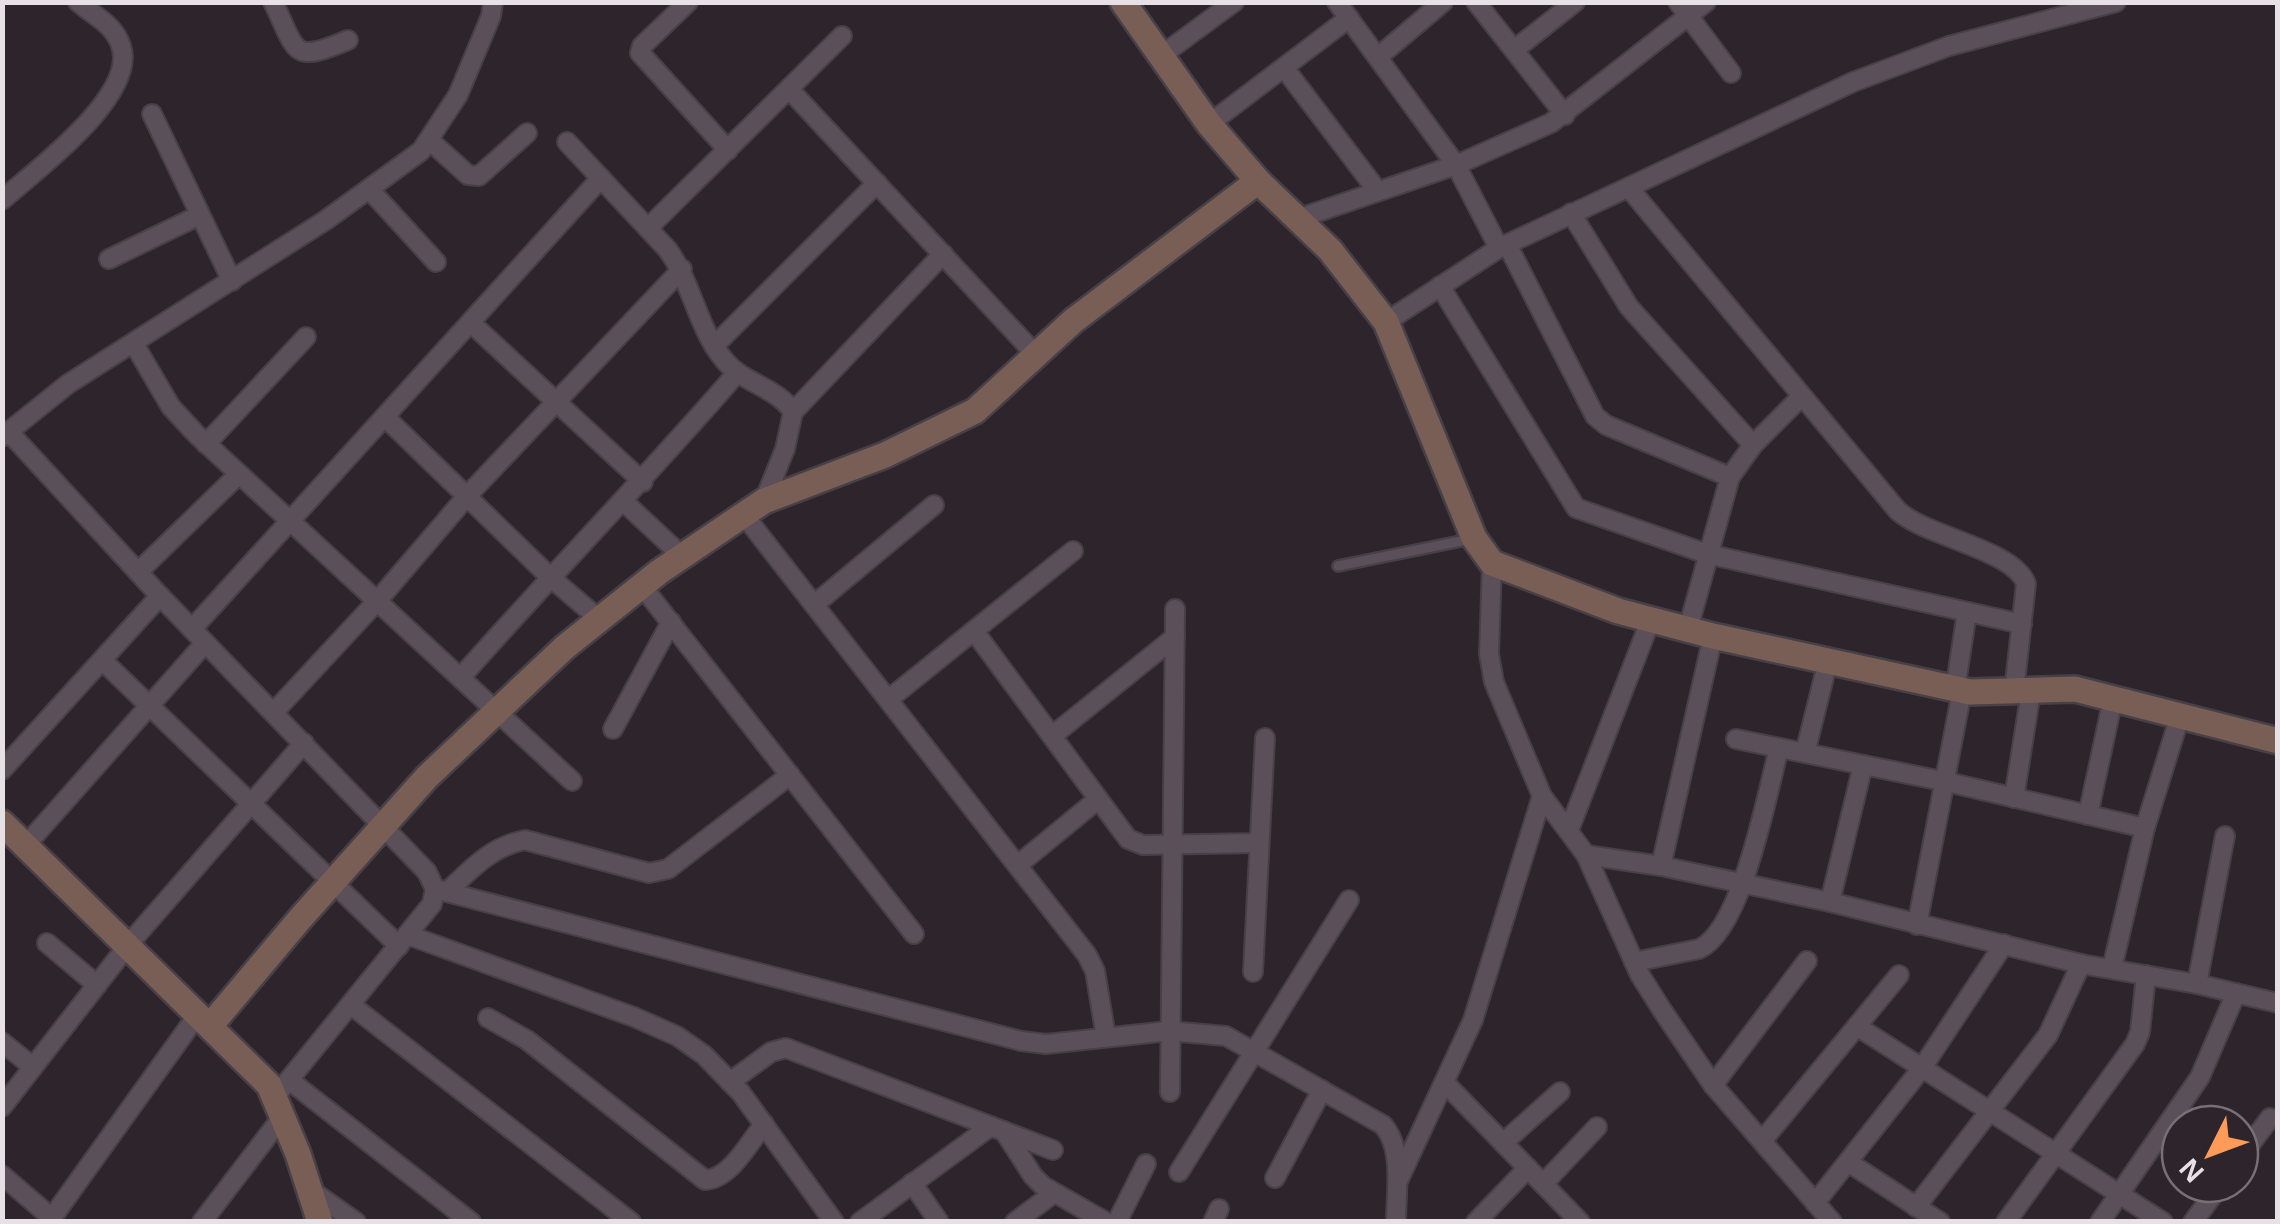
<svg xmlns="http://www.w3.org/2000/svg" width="2280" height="1224" font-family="Helvetica,sans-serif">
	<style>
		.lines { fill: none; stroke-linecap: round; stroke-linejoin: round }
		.lane-casing { stroke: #474047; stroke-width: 14 }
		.street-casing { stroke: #474047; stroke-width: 22 }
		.secondary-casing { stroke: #474047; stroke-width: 30 }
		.lane { stroke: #5b505a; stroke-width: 9 }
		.street { stroke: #5b505a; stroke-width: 18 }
		.secondary { stroke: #795e55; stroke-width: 25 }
	</style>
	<rect width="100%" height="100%" fill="#2d242c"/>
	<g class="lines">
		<defs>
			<path id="lane" d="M1338 566 1471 539"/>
			<g id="street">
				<path d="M273 2C298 53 291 64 348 40"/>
				<path d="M688 2 642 46 640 53 728 150"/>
				<path d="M1337 2 1456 165 1499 248"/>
				<path d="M1476 2 1565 115"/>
				<path d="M1678 2 1731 73"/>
				<path d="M1514 50 1575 2"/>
				<path d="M1162 55 1234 2"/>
				<path d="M1378 57 1443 2"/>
				<path d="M1285 69 1376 189"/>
				<path d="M789 89 1036 355"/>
				<path d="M152 114 232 281"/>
				<path d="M1209 124 1349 18"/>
				<path d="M429 140 468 175 479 176 527 133"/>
				<path d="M567 142 668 250C693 285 697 328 725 361 743 383 778 388 793 412L785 449 764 501"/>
				<path d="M1629 188 1898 511C1927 537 2015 550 2026 584L2014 691"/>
				<path d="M370 190 436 262"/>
				<path d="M2 200C35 171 138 95 121 46 114 24 94 16 78 2"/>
				<path d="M1571 213 1629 307 1753 445"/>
				<path d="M1297 219 1456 165 1551 123 1706 2"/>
				<path d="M648 228 842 36"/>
				<path d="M1507 244 1595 416 1606 425 1730 477"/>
				<path d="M109 259 200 215"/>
				<path d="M1440 286 1576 508 1707 554 2022 624"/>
				<path d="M1386 322 1499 248 1853 82 1949 46 2116 2"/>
				<path d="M471 323 643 482"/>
				<path d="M134 344 171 407 197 435 572 781"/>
				<path d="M714 346 877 183"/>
				<path d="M793 412 943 254"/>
				<path d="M385 417 550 577 599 619"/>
				<path d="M8 431 160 596 427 872 435 889 432 904 274 1098"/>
				<path d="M2 437 68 384 326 220 421 151 458 95 491 16 493 2"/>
				<path d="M206 444 306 337"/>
				<path d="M624 502 682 556"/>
				<path d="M744 515 1087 955 1095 971 1106 1037"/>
				<path d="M1492 563 1489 654 1494 682 1542 796 1586 855 1640 975 1662 1010 1713 1085 1832 1222"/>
				<path d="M138 572 238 475"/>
				<path d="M642 586 914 934"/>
				<path d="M815 604 934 505"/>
				<path d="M192 629 601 178"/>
				<path d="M1688 629 1730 477 1753 445 1801 397"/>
				<path d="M974 631 1128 839 1143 845 1259 843"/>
				<path d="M102 660 399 946"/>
				<path d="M462 676C552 574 647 477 736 374"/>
				<path d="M1955 690 1967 612"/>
				<path d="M889 699 1073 551"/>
				<path d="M274 712 379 599 467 496 682 269"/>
				<path d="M613 729 671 622"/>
				<path d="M1052 736 1175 637"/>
				<path d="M1736 739 1947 782 2145 828"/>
				<path d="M1805 753 1828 661"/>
				<path d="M2 770 160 596"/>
				<path d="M2014 798 2031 691"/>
				<path d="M2088 815 2113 699"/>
				<path d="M1569 830 1651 619"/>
				<path d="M26 845 205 643"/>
				<path d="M1586 855 1661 866 1830 902 2081 964 2197 984 2278 1003"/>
				<path d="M1019 864 1097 800"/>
				<path d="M1661 866 1713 636"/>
				<path d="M435 889 1021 1041 1046 1044 1169 1031 1226 1036 1383 1125C1404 1149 1396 1192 1396 1222"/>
				<path d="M447 892C471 869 492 846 525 840L649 873 668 869 790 775"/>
				<path d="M1830 902 1863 765"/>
				<path d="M1917 925 1962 691"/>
				<path d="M408 935 634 1017 677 1036 704 1055 741 1093 834 1222"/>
				<path d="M47 943 97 985"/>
				<path d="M1634 962 1699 949C1742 930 1767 794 1779 748"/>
				<path d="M2112 968 2145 828 2180 716"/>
				<path d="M1253 972 1265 738"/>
				<path d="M2197 984 2225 836"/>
				<path d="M351 1005 631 1222"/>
				<path d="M488 1018 527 1040 705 1180C730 1179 749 1143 764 1124"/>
				<path d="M1858 1027 2163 1222"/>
				<path d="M2 1042 33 1067"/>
				<path d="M289 1080 471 1222"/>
				<path d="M730 1082 771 1052 786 1048 1053 1150"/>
				<path d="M1445 1083 1580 1222"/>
				<path d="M1713 1085 1807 961"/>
				<path d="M1170 1092 1175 609"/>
				<path d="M2 1107 128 945 304 743"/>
				<path d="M1004 1131 1033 1176 1043 1186 1106 1222"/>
				<path d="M1762 1141 1899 975"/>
				<path d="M1503 1143 1560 1092"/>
				<path d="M2240 1158 2270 1118"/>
				<path d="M1848 1162 1940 1222"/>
				<path d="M1179 1172 1349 900"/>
				<path d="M2 1175 52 1218"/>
				<path d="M1275 1178 1322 1090"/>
				<path d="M1399 1179 1473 1020 1542 796"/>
				<path d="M912 1183 939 1222"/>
				<path d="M1543 1184 1597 1127"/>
				<path d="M309 1189 356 1222"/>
				<path d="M1815 1203 1922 1068 2004 944"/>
				<path d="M1916 1207 2048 1035 2081 964"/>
				<path d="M49 1222 198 1014"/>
				<path d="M202 1222 282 1117"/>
				<path d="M860 1222 991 1126"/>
				<path d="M1015 1222 1054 1193"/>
				<path d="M1117 1222 1146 1164"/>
				<path d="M1213 1222 1219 1209"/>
				<path d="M1476 1222 1528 1168"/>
				<path d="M2006 1222 2135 1044 2140 1032 2146 975"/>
				<path d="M2100 1222 2200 1077 2236 993"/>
				<path d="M2193 1222 2221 1184"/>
			</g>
			<g id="secondary">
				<path d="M1123 2 1209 124 1258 181 1330 250 1386 322 1474 538 1492 563 1618 611 1713 636 1970 692 2075 689 2278 741"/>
				<path d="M2 823 269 1085 298 1154 320 1222"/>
				<path d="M210 1026 299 920 427 777 565 647 659 572 764 501 885 455 975 411 1073 321 1258 181"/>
			</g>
		</defs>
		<!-- lane casing -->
		<use href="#lane" class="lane-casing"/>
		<!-- street casing -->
		<use href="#street" class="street-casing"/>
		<!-- secondary casing -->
		<use href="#secondary" class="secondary-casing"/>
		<!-- lane -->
		<use href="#lane" class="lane"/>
		<!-- street -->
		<use href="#street" class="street"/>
		<!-- secondary -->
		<use href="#secondary" class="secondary"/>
	</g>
	<!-- border -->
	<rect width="2280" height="1224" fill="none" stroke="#e7e1e6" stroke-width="10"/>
	<!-- north arrow -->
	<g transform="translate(2210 1154) rotate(228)"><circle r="48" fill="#2d242c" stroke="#777076" stroke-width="2.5"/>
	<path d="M0-8L18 38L0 25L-18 38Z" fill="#fe9b59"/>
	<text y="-15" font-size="28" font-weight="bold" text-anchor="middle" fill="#e7e1e6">N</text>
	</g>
</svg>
